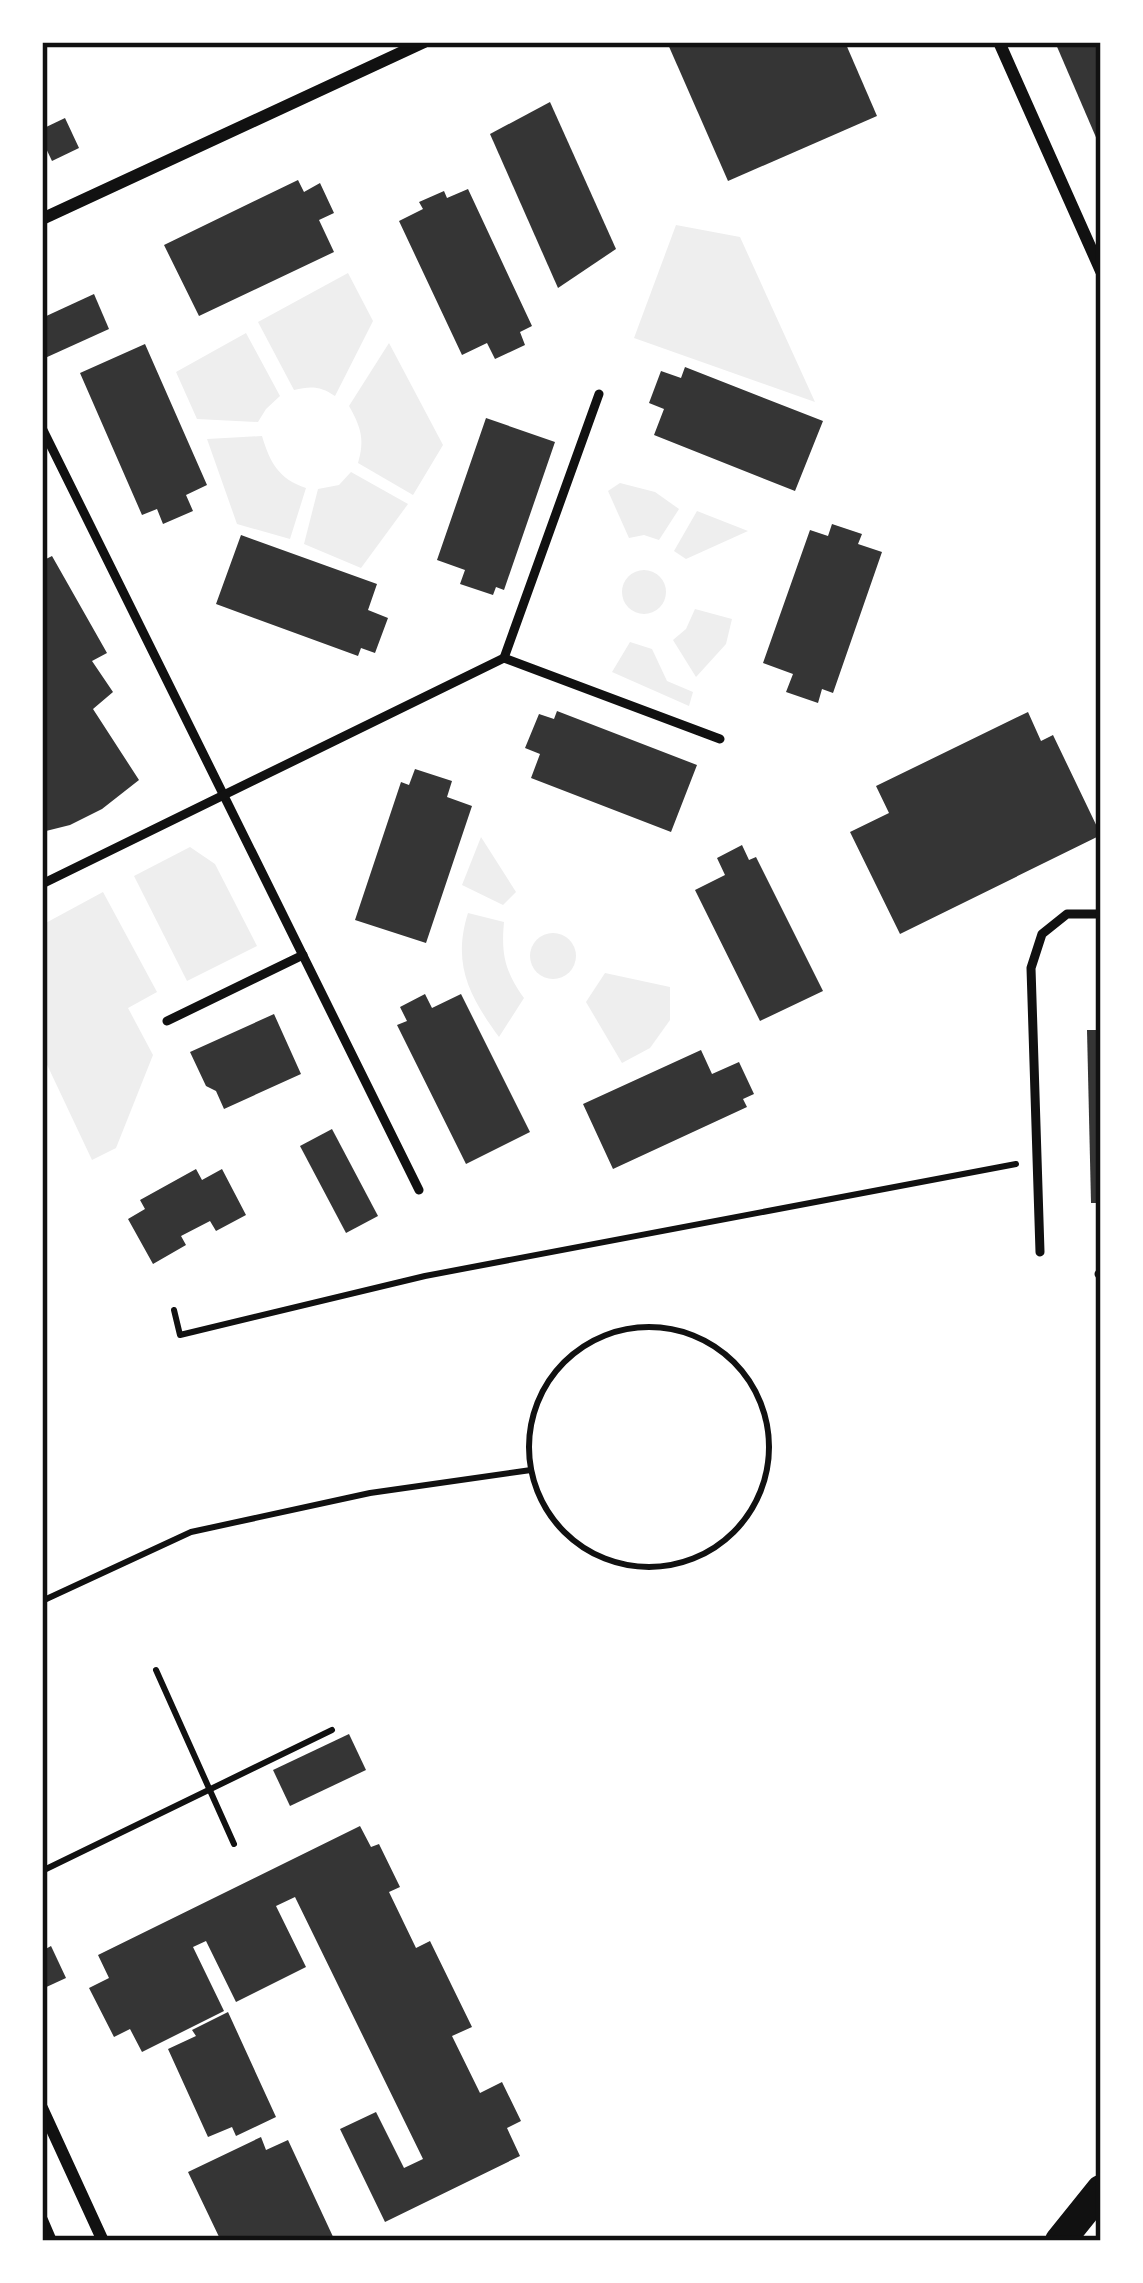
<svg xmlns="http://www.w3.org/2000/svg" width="1143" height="2283" font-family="'PT Sans',sans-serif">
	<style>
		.green { fill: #eee }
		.building { fill: #353535 }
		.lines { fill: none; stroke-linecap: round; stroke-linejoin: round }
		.path { stroke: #111; stroke-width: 6 }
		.service { stroke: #111; stroke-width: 9 }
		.minor { stroke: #111; stroke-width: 12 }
		.trunk { stroke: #111; stroke-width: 30 }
		.neatline { fill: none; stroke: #111; stroke-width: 4.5 }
	</style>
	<rect width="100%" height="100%" fill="#fff"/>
	<!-- green -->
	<g class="green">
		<path d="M676 225 740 237 815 402 634 338Z"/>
		<path d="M348 273 373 321 335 396C320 386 311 386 294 390L258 322Z"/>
		<path d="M246 333 280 396 266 409 258 422 197 419 176 372Z"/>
		<path d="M389 343 443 445 413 495 358 463C365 440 361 427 349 406Z"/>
		<path d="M262 436C270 463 279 479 306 488L290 539 237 524 207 439Z"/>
		<path d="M351 472 408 504 361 568 304 544 318 489 339 485Z"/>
		<path d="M620 483 655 492 679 509 659 540 644 535 629 538 608 491Z"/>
		<path d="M697 511 748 531 686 559 674 551Z"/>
		<circle cx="644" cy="592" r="22"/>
		<path d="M695 609 732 619 726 644 696 677 673 640 686 629Z"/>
		<path d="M630 642 652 649 667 681 693 692 689 706 612 672Z"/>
		<path d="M481 837 516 892 503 905 462 885Z"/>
		<path d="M190 847 215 864 257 946 187 981 134 876Z"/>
		<path d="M103 892 157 992 128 1008 153 1055 116 1148 92 1160 42 1054V925Z"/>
		<path d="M468 913 504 922C501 955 505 971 524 998L499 1037C469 996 452 964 468 913Z"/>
		<circle cx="553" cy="956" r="23"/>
		<path d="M605 973 670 987V1020L650 1048 622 1063 586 1002Z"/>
	</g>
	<!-- building -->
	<g class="building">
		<path d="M667 42H845L877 116 728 181Z"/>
		<path d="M1055 42H1101V149Z"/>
		<path d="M550 102 616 249 558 288 490 134Z"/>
		<path d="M65 118 79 148 52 161 42 140V129Z"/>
		<path d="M298 180 304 192 320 183 334 213 319 220 334 252 199 316 164 245Z"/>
		<path d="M468 189 532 326 520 332 525 345 495 359 487 343 462 355 399 221 423 209 419 202 444 191 447 198Z"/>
		<path d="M94 294 109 329 45 358 42 350V318Z"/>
		<path d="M145 344 207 485 186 495 193 511 163 524 157 509 142 515 80 373Z"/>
		<path d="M685 367 823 421 795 491 654 435 664 409 649 403 661 371 681 378Z"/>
		<path d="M486 418 555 442 504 590 496 587 493 595 460 584 465 570 437 560Z"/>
		<path d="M832 524 862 534 858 544 882 552 833 693 822 689 818 703 786 692 793 674 763 663 810 530 828 536Z"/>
		<path d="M241 535 377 584 368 610 388 618 375 653 361 648 358 656 216 604Z"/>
		<path d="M52 556 107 653 92 661 113 692 93 709 139 780 102 809 70 825 42 832V561Z"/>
		<path d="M557 711 697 765 671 832 531 778 540 754 525 748 539 714 554 719Z"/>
		<path d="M1028 712 1041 741 1053 735 1101 835 900 934 850 832 889 813 876 786Z"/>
		<path d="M415 769 452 781 447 797 472 806 426 943 355 920 401 782 409 785Z"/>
		<path d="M742 845 749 860 756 857 823 991 760 1021 695 890 725 875 717 858Z"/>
		<path d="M425 994 432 1008 461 994 530 1132 466 1164 397 1025 407 1021 400 1007Z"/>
		<path d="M274 1014 301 1074 224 1109 216 1091 206 1086 190 1052Z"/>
		<path d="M1087 1030H1101V1203H1091Z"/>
		<path d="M701 1050 712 1074 739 1062 754 1094 743 1099 747 1107 613 1169 583 1104Z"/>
		<path d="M332 1129 378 1216 346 1233 300 1146Z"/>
		<path d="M196 1169 202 1180 222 1169 246 1215 216 1231 210 1221 181 1236 186 1245 153 1264 128 1219 145 1209 140 1200Z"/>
		<path d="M349 1734 366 1770 290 1806 273 1770Z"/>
		<path d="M360 1826 371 1847 379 1844 400 1887 389 1892 416 1948 430 1941 472 2027 452 2036 480 2093 502 2082 521 2121 507 2128 520 2156 385 2222 340 2129 376 2112 404 2168 423 2159 295 1897 276 1906 306 1967 236 2002 206 1941 193 1947 224 2011 142 2052 130 2029 114 2037 89 1988 109 1978 98 1955Z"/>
		<path d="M51 1946 66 1978 42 1989V1951Z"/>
		<path d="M228 2012 276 2117 236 2136 232 2127 208 2137 168 2049 196 2036 192 2030Z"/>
		<path d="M261 2137 266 2150 288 2140 335 2241H221L188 2172Z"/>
	</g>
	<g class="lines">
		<!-- path -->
		<g class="path">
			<path d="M174 1310 180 1335 425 1276 1016 1164"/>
			<circle cx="649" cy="1447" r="120"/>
			<path d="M42 1601 191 1532 370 1493 531 1470"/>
			<path d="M156 1670 234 1844"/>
			<path d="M44 1921V1870L332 1730"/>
		</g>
		<!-- service -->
		<g class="service">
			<path d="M42 428 419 1190"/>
			<path d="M504 658 599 394"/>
			<path d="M42 884 504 658 720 739"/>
			<path d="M167 1021 303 955"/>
			<path d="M1040 1252 1031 968 1042 934 1067 914H1101"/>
			<path d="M1099 1274H1101"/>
		</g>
		<!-- minor -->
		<g class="minor">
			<path d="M999 42 1101 271"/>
			<path d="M42 219 424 42"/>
			<path d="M42 2108 103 2241"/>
			<path d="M42 2220 51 2241"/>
		</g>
		<!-- trunk -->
		<path class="trunk" d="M1060 2241 1101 2190"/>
	</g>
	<!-- border -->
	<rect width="1143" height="2283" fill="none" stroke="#ffffff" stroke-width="90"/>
	<rect x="45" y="45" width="1053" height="2193" class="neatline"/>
</svg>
